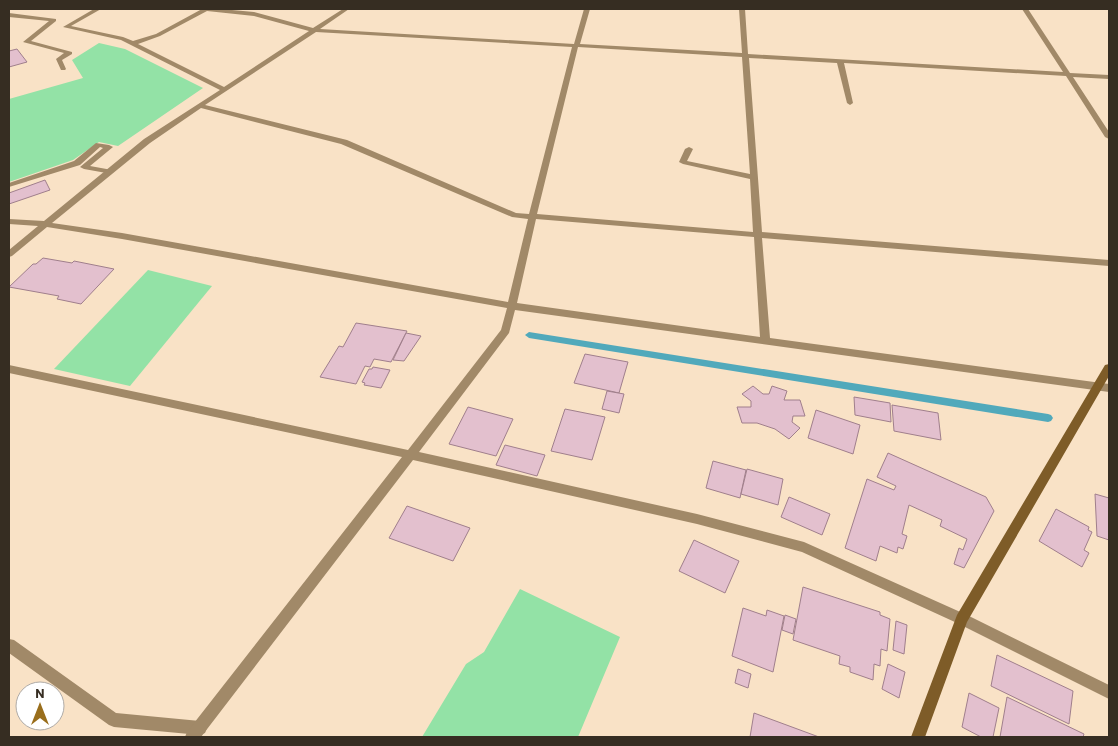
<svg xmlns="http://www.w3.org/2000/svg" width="1118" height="746" font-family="Barlow,sans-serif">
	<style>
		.green { fill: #93e2a6 }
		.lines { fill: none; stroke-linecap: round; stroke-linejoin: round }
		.stream { fill: #51a9bb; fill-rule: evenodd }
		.building { fill: #e3c0ce; stroke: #a07f8c }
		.lane { fill: #a18968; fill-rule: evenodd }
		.street { fill: #a18968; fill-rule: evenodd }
		.secondary { fill: #7e5c28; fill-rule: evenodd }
	</style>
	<rect width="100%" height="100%" fill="#f9e2c6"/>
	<!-- green -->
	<g class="green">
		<path d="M99 43 125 49 203 88 118 146 99 142 73 160 9 182V99L83 78 72 60Z"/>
		<path d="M148 270 212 286 130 386 54 369Z"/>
		<path d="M520 589 620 637 578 737H422L466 664 484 652Z"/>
	</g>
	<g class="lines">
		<!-- stream -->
		<path class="stream" d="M529 332 1048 414 1051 415 1053 418 1051 421 1048 422 529 338 525 335Z"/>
	</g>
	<!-- building -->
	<g class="building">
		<path d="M17 49 27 62 9 67V51Z"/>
		<path d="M45 180 50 190 9 204V193Z"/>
		<path d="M43 258 72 263 74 261 114 269 81 304 57 299 59 296 9 287 33 264H36Z"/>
		<path d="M356 323 407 331 391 362 374 359 370 367 365 366 356 384 320 377 339 346 343 347Z"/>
		<path d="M406 333 421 336 404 361 393 360Z"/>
		<path d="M585 354 628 362 619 393 574 383Z"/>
		<path d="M373 367 390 370 381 388 364 385 365 383 362 382 369 369H372Z"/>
		<path d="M753 386 763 394H769L772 386 787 391 784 400H800L805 416H793L792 422 800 428 789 439 775 429 757 423H742L737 407H751V401L742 394Z"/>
		<path d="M607 391 624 394 619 413 602 409Z"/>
		<path d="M854 397 890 403 891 422 855 415Z"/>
		<path d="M892 405 938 413 941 440 894 431Z"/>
		<path d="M468 407 513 419 496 456 449 444Z"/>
		<path d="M565 409 605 417 592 460 551 451Z"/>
		<path d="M816 410 860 425 853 454 808 438Z"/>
		<path d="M505 445 545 455 537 476 496 465Z"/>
		<path d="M888 453 986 497 994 511 964 568 954 564 959 548 963 550 967 539 940 526 942 520 909 505 902 534 907 536 903 549 898 547 897 553 880 546 876 561 845 548 867 479 894 490 896 486 877 477Z"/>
		<path d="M713 461 746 470 740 498 706 488Z"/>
		<path d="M747 469 783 479 778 505 741 494Z"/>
		<path d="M1095 494 1109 498V540L1097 536Z"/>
		<path d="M789 497 830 514 822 535 781 517Z"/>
		<path d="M407 506 470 528 453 561 389 538Z"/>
		<path d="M1056 509 1089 527 1088 530 1092 532 1084 550 1089 553 1082 567 1039 541Z"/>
		<path d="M694 540 739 561 725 593 679 571Z"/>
		<path d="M803 587 880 612V615L890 619 887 651 881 649 880 666 874 664 873 680 850 672V667L839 664 840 656 793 640Z"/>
		<path d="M743 608 766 616 767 610 784 616 773 672 732 656Z"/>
		<path d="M785 615 796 619 793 634 782 630Z"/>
		<path d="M896 621 907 625 904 654 893 650Z"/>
		<path d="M997 655 1073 691 1069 724 991 686Z"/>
		<path d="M888 664 905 672 899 698 882 689Z"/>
		<path d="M738 669 751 674 748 688 735 683Z"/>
		<path d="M969 693 999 708 993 737H981L962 727Z"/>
		<path d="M1007 697 1084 734 1083 737H1000Z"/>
		<path d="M754 713 819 737H750Z"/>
	</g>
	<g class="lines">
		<!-- lane -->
		<g class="lane">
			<path d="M9 13 56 19V21L31 41 72 52V54L62 60 66 69 65 70H61L56 59 64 53 23 42 49 21 9 17Z"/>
			<path d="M96 143 109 145 113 147 90 166 112 170V174L84 169 80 167 103 148 100 147 80 165 9 187V183L74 161Z"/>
			<path d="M9 639 14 640 116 713 200 721 205 723 207 728 205 733 200 735 114 727 109 725 9 653Z"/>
		</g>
		<!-- street -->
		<path class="street" d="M94 9H101L71 26 123 37 133 41 156 34 202 9H221L254 12 313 28 343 9H349L320 29 574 44 584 9H590L580 44 742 53 739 9H745L748 54 1063 72 1022 9H1028L1070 73 1109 75V79L1073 77 1109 132V139L1105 137 1066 76 844 63 853 103 850 105 847 103 837 63 749 58 762 232 1109 260V266L762 238 770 338 1109 384V392L515 310 509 333 419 452 697 514 804 542 967 615 1109 685V699L957 623 802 552 697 524 413 460 201 737H185L187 732 402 457 9 373V365L408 450 501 330 507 308 122 239 47 227 12 256 9 257V250L38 226 9 224V219L44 221 144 139 220 90 121 40 63 27ZM207 11 254 16 309 31 224 87 138 44 160 36ZM316 32 572 47 529 214 516 213 347 140 205 105ZM578 47 742 57 750 174 687 161 693 149 689 147 685 149 679 162 683 164 750 179 753 232 537 214ZM201 108 341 144 512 217 528 219 508 302 122 233 52 223 150 143ZM536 219 754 237 760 337 517 303Z"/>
		<!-- secondary -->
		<path class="secondary" d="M1109 364V376L967 622 925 737H911L957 615 1105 365Z"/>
	</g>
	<!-- border -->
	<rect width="1118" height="746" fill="none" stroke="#362d22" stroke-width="20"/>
	<!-- north arrow -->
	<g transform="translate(40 706)"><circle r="24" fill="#ffffff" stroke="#afaba7"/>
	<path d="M0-4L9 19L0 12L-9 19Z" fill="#996e1c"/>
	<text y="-8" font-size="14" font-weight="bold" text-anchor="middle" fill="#362d22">N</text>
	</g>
</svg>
